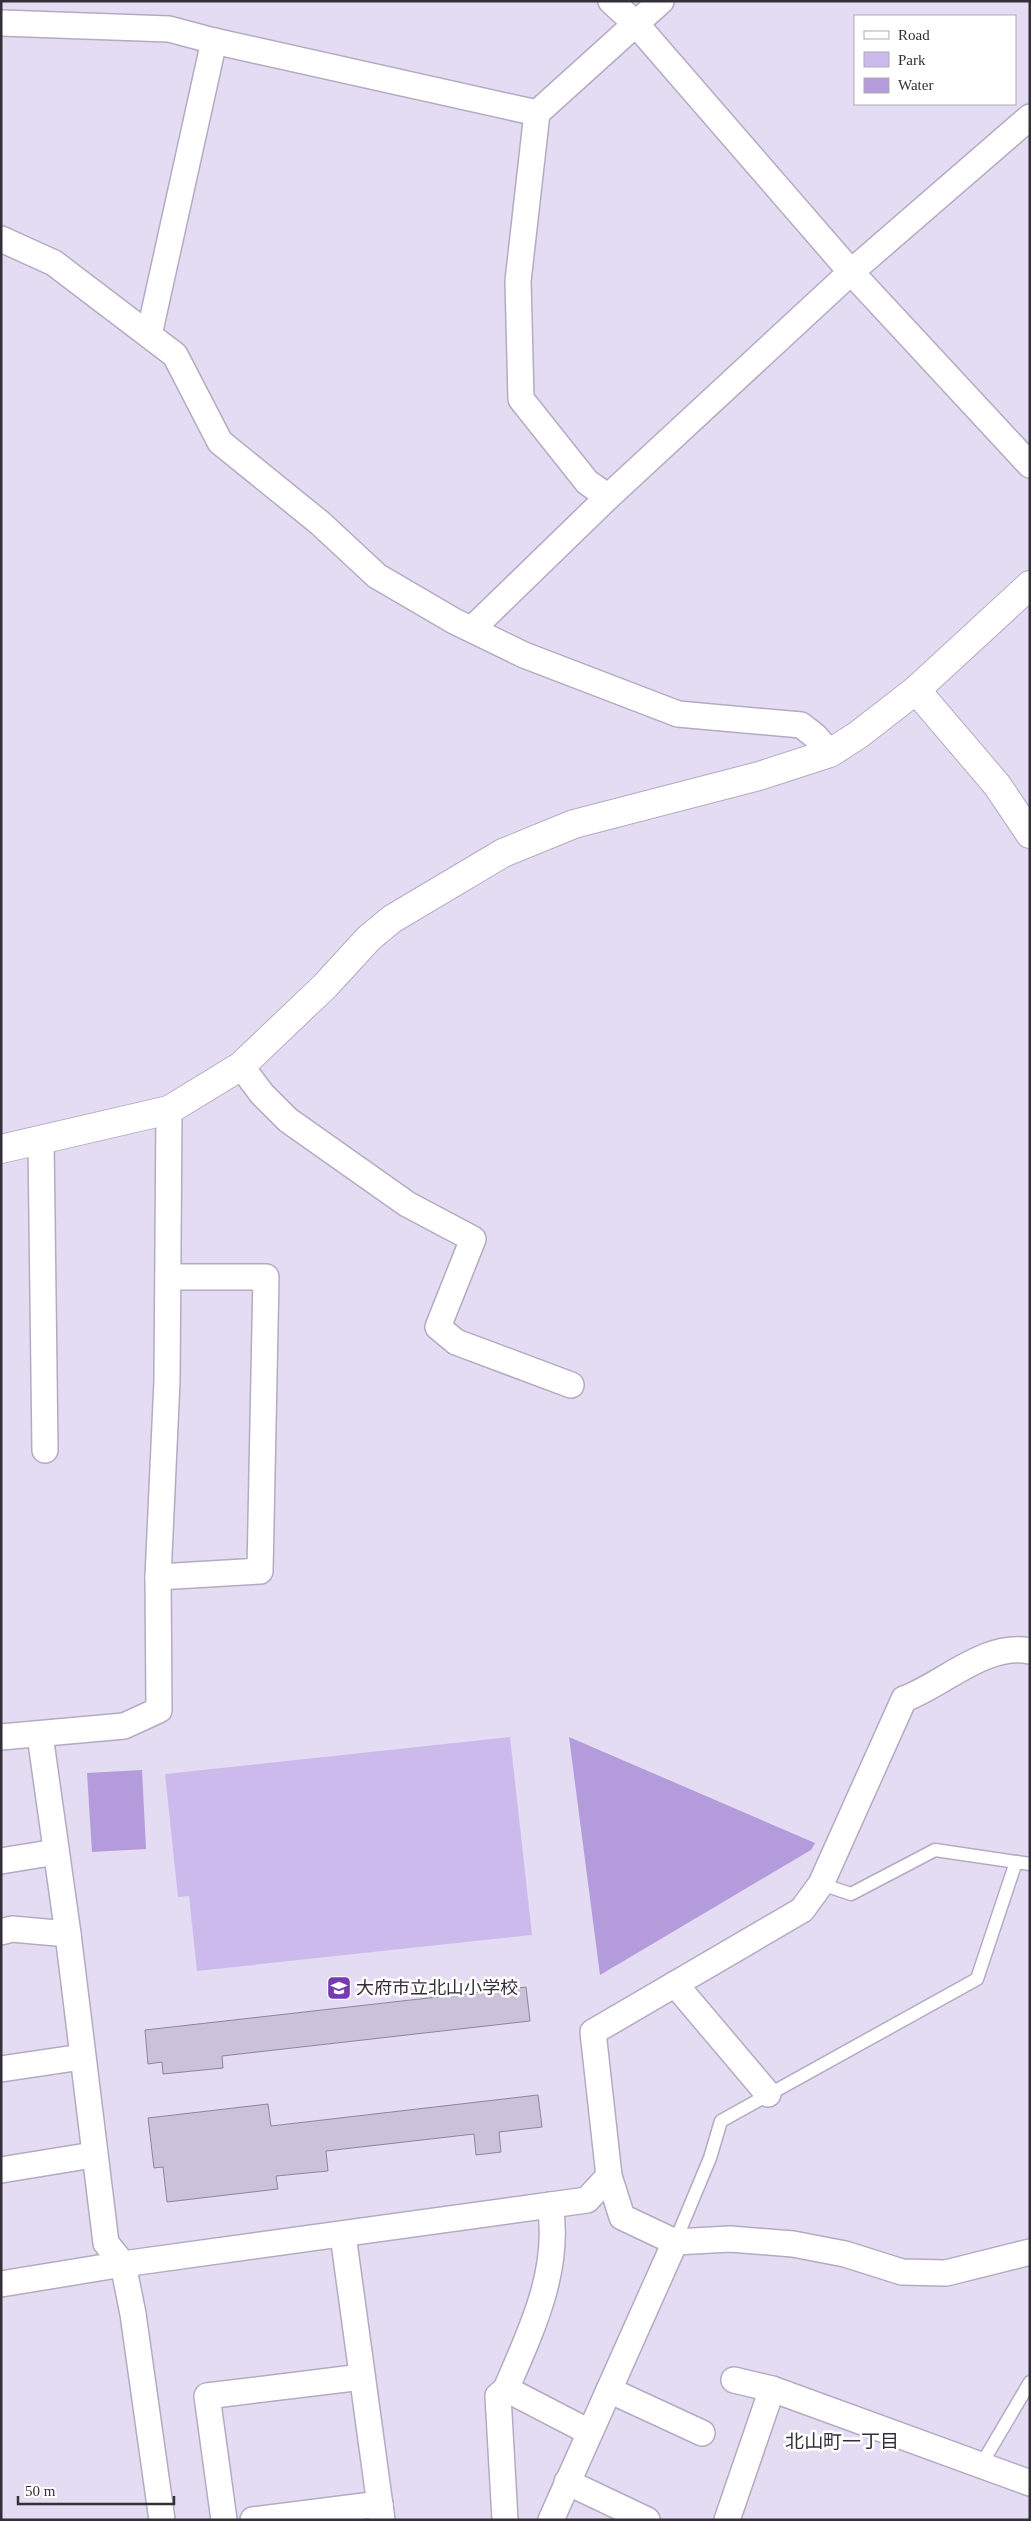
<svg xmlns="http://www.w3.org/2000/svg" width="1031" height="2521" font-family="'Times New Roman','Noto Sans JP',serif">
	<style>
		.green { fill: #cdbaed }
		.water { fill: #b49bdb }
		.building { fill: #cbc2d9; stroke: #8d859a }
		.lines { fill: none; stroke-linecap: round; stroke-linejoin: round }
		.service-casing { stroke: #b4abc2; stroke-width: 15 }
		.minor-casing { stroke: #b4abc2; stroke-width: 28 }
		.tertiary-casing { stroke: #b4abc2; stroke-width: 30 }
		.service { stroke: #fff; stroke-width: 12 }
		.minor { stroke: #fff; stroke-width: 25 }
		.tertiary { stroke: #fff; stroke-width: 28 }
		.labels { text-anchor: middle; stroke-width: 5; stroke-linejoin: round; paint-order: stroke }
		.poi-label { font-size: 18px; fill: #322f38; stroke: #fff; text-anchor: start }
		.neighbourhood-label { font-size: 19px; fill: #322f38; stroke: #fff }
	</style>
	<rect width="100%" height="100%" fill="#e4dcf3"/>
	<!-- green -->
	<path class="green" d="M510 1737 532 1935 197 1971 189 1896 178 1897 165 1774Z"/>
	<!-- water -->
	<g class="water">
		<path d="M569 1737 815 1843 811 1850 600 1975Z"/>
		<path d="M142 1770 146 1849 92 1852 87 1773Z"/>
	</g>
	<!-- building -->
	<g class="building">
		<path d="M526 1987 530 2021 222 2056 223 2068 163 2074 162 2062 148 2064 145 2030Z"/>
		<path d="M538 2095 542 2127 499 2132 501 2152 476 2155 474 2134 326 2151 328 2171 276 2176 278 2189 167 2202 163 2167 154 2168 148 2118 268 2104 271 2126Z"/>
	</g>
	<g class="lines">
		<defs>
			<g id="service">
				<path d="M821 1884 851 1894 935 1850 1030 1864"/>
				<path d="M675 2242 710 2158 721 2121 977 1979 1016 1862"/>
				<path d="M981 2465 1030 2382"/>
			</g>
			<g id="minor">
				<path d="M611 1 636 24 851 272 1030 465"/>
				<path d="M1 23 169 29 214 41 537 113"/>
				<path d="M1 239 54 263 175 355 220 442 320 523 377 576 454 621 524 655 678 714 801 725 815 736 830 753"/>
				<path d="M149 335 214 41"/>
				<path d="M608 497 587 482 521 399 518 281 537 113 661 1"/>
				<path d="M472 629 608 497 851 272 1030 117"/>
				<path d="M241 1066 262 1094 288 1120 407 1204 473 1239 438 1327 456 1342 571 1385"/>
				<path d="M41 1140 45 1450"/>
				<path d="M158 1577 260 1571 266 1277H168"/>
				<path d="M1030 1651C985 1642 943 1685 904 1699L821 1884 802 1910 593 2032 609 2176 622 2217 675 2242 730 2239 793 2244 845 2254 902 2272 946 2273 1030 2252"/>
				<path d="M40 1735 68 1934 106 2243 123 2264 133 2314 162 2520"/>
				<path d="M1 1737 124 1726 159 1710 158 1577 167 1381 169 1110"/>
				<path d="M1 1861 56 1852"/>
				<path d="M1 1932 12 1929 68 1934"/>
				<path d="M675 1984 768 2094"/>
				<path d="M1 2069 82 2057"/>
				<path d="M1 2170 93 2155"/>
				<path d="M550 2205C561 2270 531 2331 506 2389L589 2432"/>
				<path d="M343 2235 382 2520"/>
				<path d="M1 2284 123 2264 587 2200 609 2176"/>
				<path d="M734 2380 772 2389 1030 2483"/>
				<path d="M609 2390 702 2433"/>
				<path d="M567 2482 647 2520"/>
				<path d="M224 2520 207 2396 362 2377"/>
				<path d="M253 2520 380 2504"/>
				<path d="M505 2520 498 2396 506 2389"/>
				<path d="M551 2520 675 2242"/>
				<path d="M727 2520 772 2389"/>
			</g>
			<g id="tertiary">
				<path d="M916 690 997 785 1030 834"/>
				<path d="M1 1149 169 1110 241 1066 325 986 369 938 392 919 503 853 574 824 759 776 830 753 858 735 916 690 1030 585"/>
			</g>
		</defs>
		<!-- service casing -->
		<use href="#service" class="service-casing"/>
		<!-- minor casing -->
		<use href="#minor" class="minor-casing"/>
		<!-- tertiary casing -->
		<use href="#tertiary" class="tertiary-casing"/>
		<!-- service -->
		<use href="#service" class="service"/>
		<!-- minor -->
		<use href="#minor" class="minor"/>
		<!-- tertiary -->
		<use href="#tertiary" class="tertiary"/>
	</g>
	<!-- icons -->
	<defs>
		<symbol id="school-square" viewBox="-11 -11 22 22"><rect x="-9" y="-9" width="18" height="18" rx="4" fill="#753cb2" stroke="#fff"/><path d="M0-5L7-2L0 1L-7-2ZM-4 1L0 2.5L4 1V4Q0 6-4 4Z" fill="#fff"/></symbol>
	</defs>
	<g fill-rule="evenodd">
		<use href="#school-square" x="325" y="1974" width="28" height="28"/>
	</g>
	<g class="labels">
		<!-- poi labels -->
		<g class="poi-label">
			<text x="356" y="1994">大府市立北山小学校</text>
		</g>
		<!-- neighbourhood labels -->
		<g class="neighbourhood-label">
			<text x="842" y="2448">北山町一丁目</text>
		</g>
	</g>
	<!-- border -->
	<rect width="1031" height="2521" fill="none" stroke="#322f38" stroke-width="5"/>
	<!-- legend -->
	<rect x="854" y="15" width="162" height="90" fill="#ffffff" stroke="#adacaf"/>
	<rect x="864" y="31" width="25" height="8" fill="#ffffff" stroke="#adacaf"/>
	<text x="898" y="40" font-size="15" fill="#322f38">Road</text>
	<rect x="864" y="52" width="25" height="15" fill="#cdbaed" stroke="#adacaf"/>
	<text x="898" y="65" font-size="15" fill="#322f38">Park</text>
	<rect x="864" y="78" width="25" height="15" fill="#b49bdb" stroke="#adacaf"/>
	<text x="898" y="90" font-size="15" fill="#322f38">Water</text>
	<!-- scale -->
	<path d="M18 2496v8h156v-8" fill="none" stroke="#322f38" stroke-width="2.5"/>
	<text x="25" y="2496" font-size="15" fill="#322f38" stroke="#ffffff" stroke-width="4" paint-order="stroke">50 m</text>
</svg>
